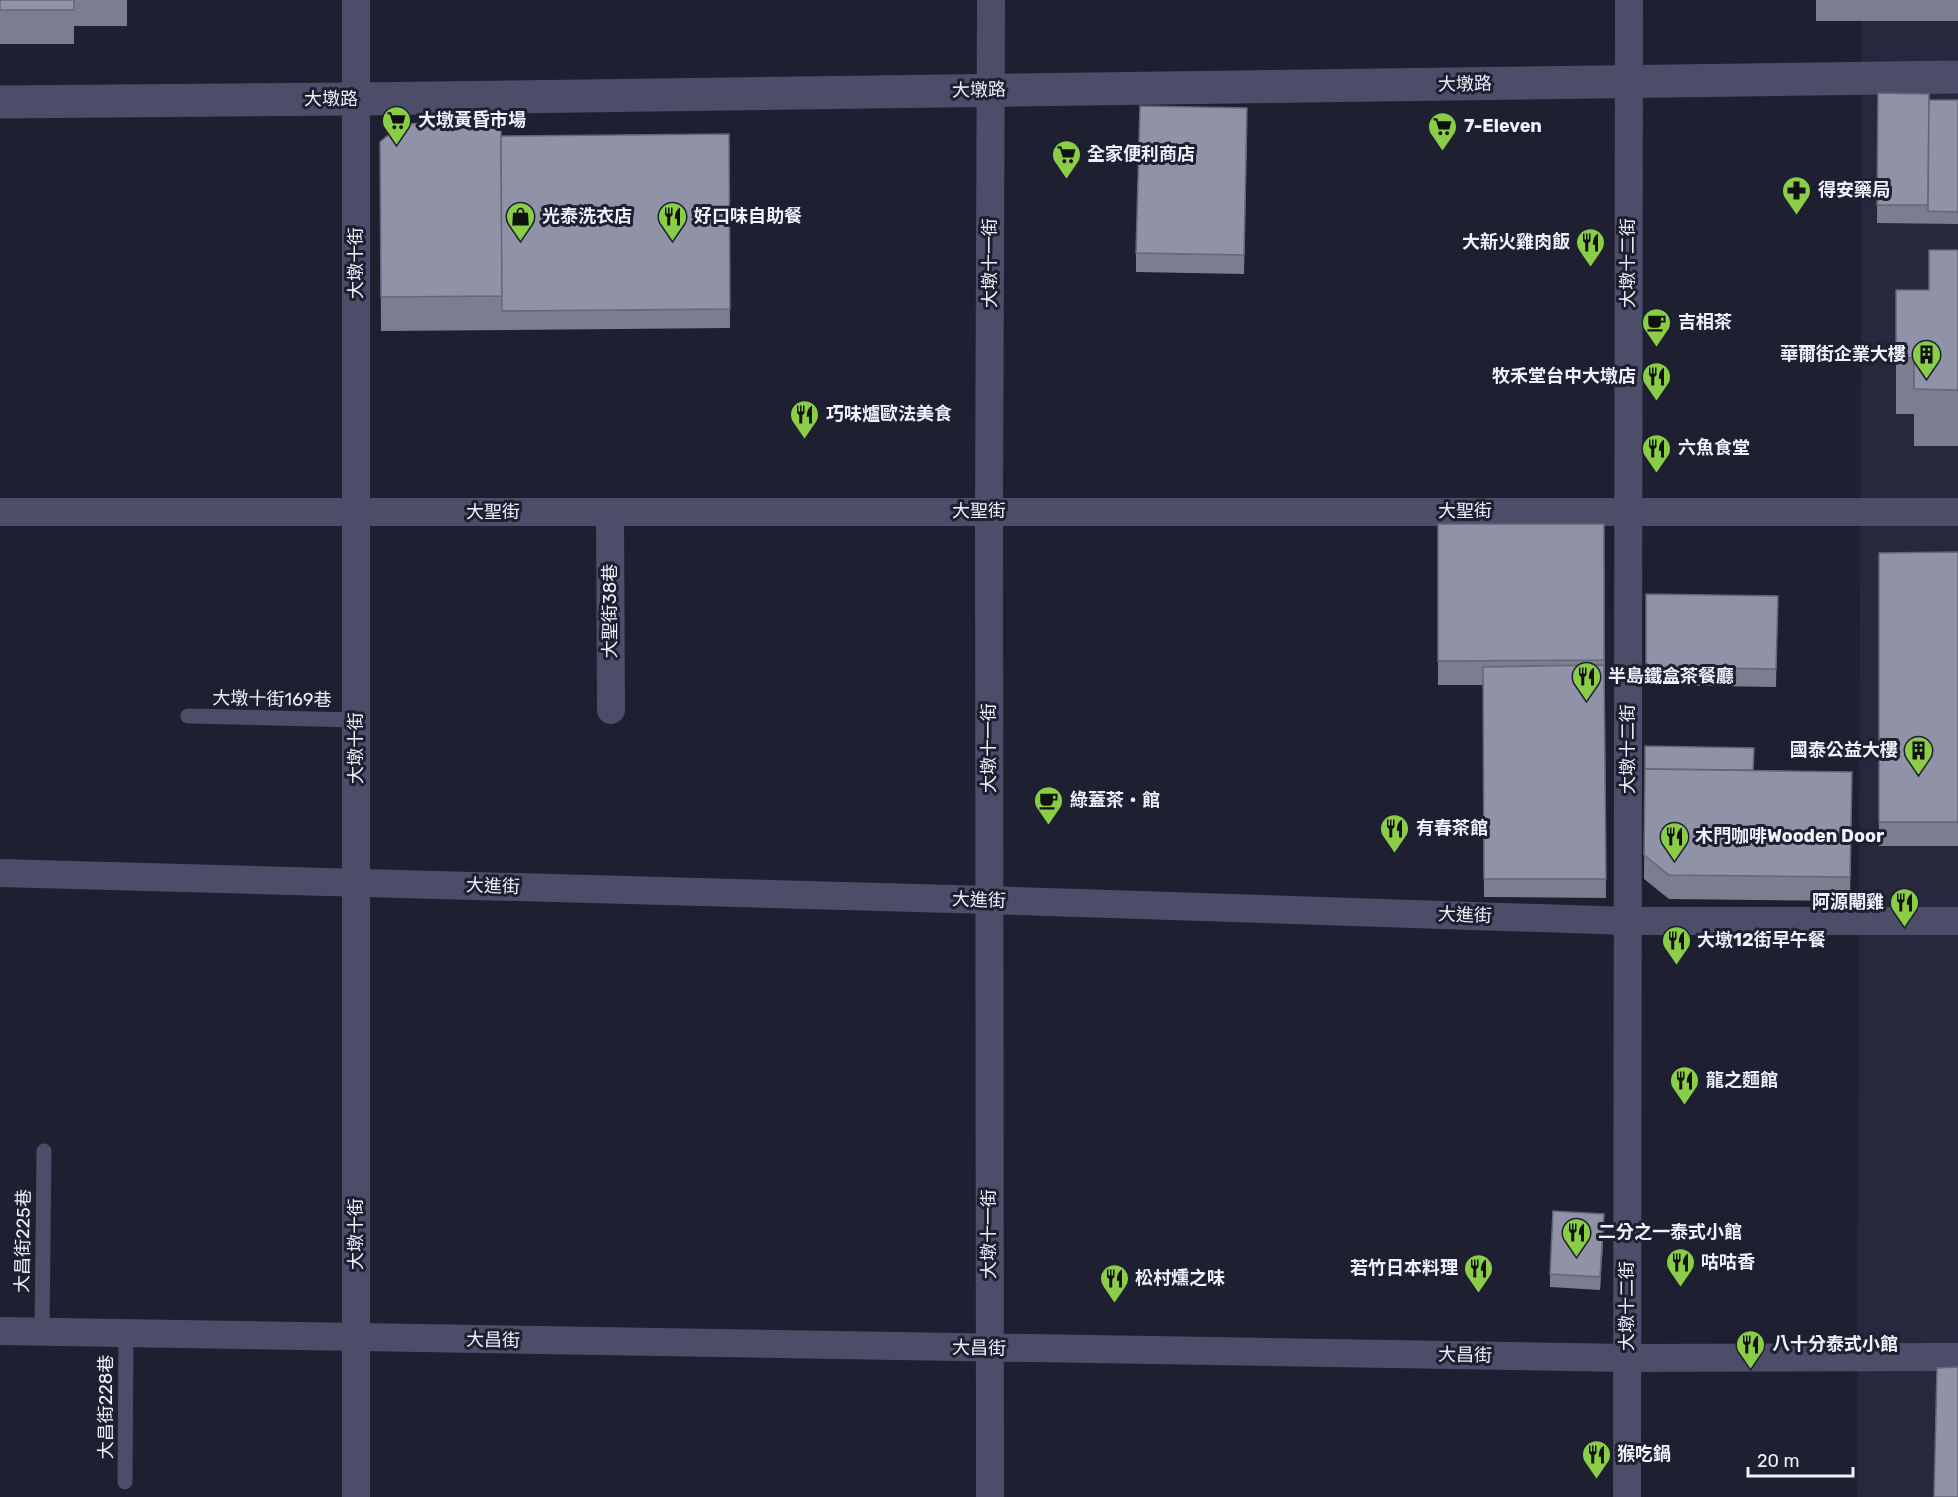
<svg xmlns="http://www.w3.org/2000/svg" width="1958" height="1497" font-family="Rubik,'Noto Sans TC',sans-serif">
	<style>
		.built { fill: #27273e }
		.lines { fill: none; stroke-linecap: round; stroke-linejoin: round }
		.service { stroke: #4c4d68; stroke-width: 15 }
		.minor { stroke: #4c4d68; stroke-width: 28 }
		.tertiary { stroke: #4c4d68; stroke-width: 33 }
		.wall { fill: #7c7e90 }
		.shaded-wall { fill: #656676 }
		.building { fill: #9092a8; stroke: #656676; stroke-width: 1.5 }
		.labels { text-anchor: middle; stroke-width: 6; stroke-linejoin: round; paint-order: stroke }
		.street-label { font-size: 18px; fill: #eff0fc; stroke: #1e1f30 }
		.poi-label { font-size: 18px; font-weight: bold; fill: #eff0fc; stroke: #1e1f30; text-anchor: start }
	</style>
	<rect width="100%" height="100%" fill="#1e1f30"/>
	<!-- built -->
	<path class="built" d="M1862 0H1958V1497H1857Z"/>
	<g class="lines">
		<!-- service -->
		<g class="service">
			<path d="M188 716 356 720"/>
			<path d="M42 1332 44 1151"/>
			<path d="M125 1482 126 1334"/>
		</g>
		<!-- minor -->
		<g class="minor">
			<path d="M356 0V1497"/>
			<path d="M0 512H1958"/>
			<path d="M610 512 611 710"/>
			<path d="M0 873 989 900 1628 921H1958"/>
			<path d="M0 1331 1627 1358 1958 1357"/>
			<path d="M990 1497 989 511 991 0"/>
			<path d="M1627 1497 1629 0"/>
		</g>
		<!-- tertiary -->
		<path class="tertiary" d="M0 102 356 99 1958 77"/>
	</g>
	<!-- wall -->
	<g class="wall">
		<path d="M0 0H127V26H74V44H0Z"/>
		<rect x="1816" y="0" width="142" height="21"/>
		<path d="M1878 93 1929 100H1958V224L1877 223Z"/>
		<path d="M1247 126 1244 274 1136 272V253Z"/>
		<path d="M729 134 730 328 381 331 380 142 501 136Z"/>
		<path d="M1958 250V446H1914V414H1896V290H1929Z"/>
		<path d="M1438 524H1604L1606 898 1484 897 1483 685H1438Z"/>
		<path d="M1958 552V846H1879V553Z"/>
		<path d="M1646 594 1778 596 1776 687 1646 685Z"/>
		<path d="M1645 746 1754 770 1852 772 1850 901 1669 899 1644 879Z"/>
		<path d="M1604 1226 1600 1290 1550 1287V1274Z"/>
	</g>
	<!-- shaded-wall -->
	<path class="shaded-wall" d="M1604 1214V1226L1600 1290V1277Z"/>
	<!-- building -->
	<g class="building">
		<rect x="0" y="0" width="74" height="10"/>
		<path d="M1878 93 1929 94 1928 205H1877Z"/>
		<path d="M1929 100H1958V212L1928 211Z"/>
		<path d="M1140 106 1247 108 1244 255 1136 253Z"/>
		<path d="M501 121 502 296 381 297 380 142 401 124Z"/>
		<path d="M729 134 730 309 502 311 501 136Z"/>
		<path d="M1929 250H1958V390L1914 389V358H1896V290H1929Z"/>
		<path d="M1438 524H1604V660L1438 661Z"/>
		<path d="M1958 552V822H1879V553Z"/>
		<path d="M1646 594 1778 596 1776 669 1646 667Z"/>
		<path d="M1604 665 1606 879H1484L1483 667Z"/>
		<path d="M1645 746 1754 748 1753 770 1645 769Z"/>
		<path d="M1645 769 1852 772 1850 877 1669 875 1644 855Z"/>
		<path d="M1553 1211 1604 1214 1600 1277 1550 1274Z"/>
		<path d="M1958 1367V1497H1934L1937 1368Z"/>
	</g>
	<!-- icons -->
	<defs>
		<symbol id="supermarket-pin" viewBox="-11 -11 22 30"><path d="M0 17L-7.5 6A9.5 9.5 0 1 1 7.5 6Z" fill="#8ace47" stroke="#1e1f30"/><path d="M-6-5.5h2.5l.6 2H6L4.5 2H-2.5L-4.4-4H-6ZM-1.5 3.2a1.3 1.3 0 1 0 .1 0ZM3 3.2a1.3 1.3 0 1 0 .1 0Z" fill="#111"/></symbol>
		<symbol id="pharmacy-pin" viewBox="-11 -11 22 30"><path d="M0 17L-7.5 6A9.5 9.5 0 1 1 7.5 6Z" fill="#8ace47" stroke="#1e1f30"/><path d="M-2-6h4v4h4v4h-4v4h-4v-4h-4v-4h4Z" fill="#111"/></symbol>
		<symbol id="shop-pin" viewBox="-11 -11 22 30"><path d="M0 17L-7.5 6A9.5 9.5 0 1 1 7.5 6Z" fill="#8ace47" stroke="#1e1f30"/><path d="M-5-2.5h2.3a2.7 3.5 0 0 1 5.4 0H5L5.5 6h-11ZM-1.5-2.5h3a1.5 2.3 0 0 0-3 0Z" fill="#111"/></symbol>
		<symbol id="restaurant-pin" viewBox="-11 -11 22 30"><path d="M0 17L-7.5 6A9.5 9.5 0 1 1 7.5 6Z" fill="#8ace47" stroke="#1e1f30"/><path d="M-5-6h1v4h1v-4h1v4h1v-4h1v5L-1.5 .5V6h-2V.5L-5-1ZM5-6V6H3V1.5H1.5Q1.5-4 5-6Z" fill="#111"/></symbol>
		<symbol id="cafe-pin" viewBox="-11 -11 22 30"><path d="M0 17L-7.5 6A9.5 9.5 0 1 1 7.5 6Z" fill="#8ace47" stroke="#1e1f30"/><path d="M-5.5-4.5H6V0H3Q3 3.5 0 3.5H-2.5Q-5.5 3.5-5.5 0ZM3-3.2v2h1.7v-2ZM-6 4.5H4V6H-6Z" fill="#111"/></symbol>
		<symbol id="building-pin" viewBox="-11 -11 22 30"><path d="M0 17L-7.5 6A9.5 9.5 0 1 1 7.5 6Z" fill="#8ace47" stroke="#1e1f30"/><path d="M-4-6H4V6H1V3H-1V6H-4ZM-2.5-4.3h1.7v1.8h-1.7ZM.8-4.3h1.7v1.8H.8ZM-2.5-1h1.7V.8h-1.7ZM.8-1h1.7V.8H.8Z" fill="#111"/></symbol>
	</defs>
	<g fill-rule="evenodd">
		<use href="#supermarket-pin" x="380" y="104" width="33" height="45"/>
		<use href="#supermarket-pin" x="1426" y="110" width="33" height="45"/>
		<use href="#supermarket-pin" x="1050" y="138" width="33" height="45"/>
		<use href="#pharmacy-pin" x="1780" y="174" width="33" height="45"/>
		<use href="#shop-pin" x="504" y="200" width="33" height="45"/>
		<use href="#restaurant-pin" x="656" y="200" width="33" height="45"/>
		<use href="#restaurant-pin" x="1574" y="226" width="33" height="45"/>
		<use href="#cafe-pin" x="1640" y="306" width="33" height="45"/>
		<use href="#building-pin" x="1910" y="338" width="33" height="45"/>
		<use href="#restaurant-pin" x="1640" y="360" width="33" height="45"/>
		<use href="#restaurant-pin" x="788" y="398" width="33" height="45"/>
		<use href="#restaurant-pin" x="1640" y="432" width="33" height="45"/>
		<use href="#restaurant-pin" x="1570" y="660" width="33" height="45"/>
		<use href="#building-pin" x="1902" y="734" width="33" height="45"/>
		<use href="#cafe-pin" x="1032" y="784" width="33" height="45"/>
		<use href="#restaurant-pin" x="1378" y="812" width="33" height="45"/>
		<use href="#restaurant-pin" x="1658" y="820" width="33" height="45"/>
		<use href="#restaurant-pin" x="1888" y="886" width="33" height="45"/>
		<use href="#restaurant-pin" x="1660" y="924" width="33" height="45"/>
		<use href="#restaurant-pin" x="1668" y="1064" width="33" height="45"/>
		<use href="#restaurant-pin" x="1560" y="1216" width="33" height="45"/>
		<use href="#restaurant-pin" x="1664" y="1246" width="33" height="45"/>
		<use href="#restaurant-pin" x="1462" y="1252" width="33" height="45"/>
		<use href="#restaurant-pin" x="1098" y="1262" width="33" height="45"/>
		<use href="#restaurant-pin" x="1734" y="1328" width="33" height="45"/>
		<use href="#restaurant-pin" x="1580" y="1438" width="33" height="45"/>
	</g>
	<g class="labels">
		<!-- street labels -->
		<g class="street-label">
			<text transform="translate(1465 84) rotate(-1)" y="6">大墩路</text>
			<text transform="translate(979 90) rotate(-1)" y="6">大墩路</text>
			<text x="331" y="105">大墩路</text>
			<text transform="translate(356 263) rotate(-90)" y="6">大墩十街</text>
			<text transform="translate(990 263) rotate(-90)" y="6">大墩十一街</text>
			<text transform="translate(1628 263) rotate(-90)" y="6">大墩十二街</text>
			<text x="979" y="517">大聖街</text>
			<text x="1465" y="517">大聖街</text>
			<text x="493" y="518">大聖街</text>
			<text transform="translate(610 611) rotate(-90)" y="6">大聖街38巷</text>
			<text transform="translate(272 699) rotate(1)" y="6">大墩十街169巷</text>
			<text transform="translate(356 748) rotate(-90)" y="6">大墩十街</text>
			<text transform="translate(989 748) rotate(-90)" y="6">大墩十一街</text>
			<text transform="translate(1628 749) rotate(-90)" y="6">大墩十二街</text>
			<text transform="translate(493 886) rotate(2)" y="6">大進街</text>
			<text transform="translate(979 900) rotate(2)" y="6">大進街</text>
			<text transform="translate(1465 915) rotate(2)" y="6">大進街</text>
			<text transform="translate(356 1234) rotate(-90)" y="6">大墩十街</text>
			<text transform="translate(989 1234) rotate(-90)" y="6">大墩十一街</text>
			<text transform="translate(23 1241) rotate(-89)" y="6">大昌街225巷</text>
			<text transform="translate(1627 1306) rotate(-90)" y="6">大墩十二街</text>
			<text transform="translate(493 1340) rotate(1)" y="6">大昌街</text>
			<text transform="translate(979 1348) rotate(1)" y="6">大昌街</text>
			<text transform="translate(1465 1355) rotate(1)" y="6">大昌街</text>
			<text transform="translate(106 1407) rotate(-90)" y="6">大昌街228巷</text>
		</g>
		<!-- poi labels -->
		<g class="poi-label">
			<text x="418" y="126">大墩黃昏市場</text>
			<text x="1464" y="132">7-Eleven</text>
			<text x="1087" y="160">全家便利商店</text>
			<text x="1818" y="196">得安藥局</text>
			<text x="542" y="222">光泰洗衣店</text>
			<text x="694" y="222">好口味自助餐</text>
			<text x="1570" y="248" text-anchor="end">大新火雞肉飯</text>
			<text x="1678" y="328">吉相茶</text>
			<text x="1906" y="360" text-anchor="end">華爾街企業大樓</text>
			<text x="1636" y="382" text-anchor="end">牧禾堂台中大墩店</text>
			<text x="826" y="420">巧味爐歐法美食</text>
			<text x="1678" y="454">六魚食堂</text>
			<text x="1608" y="682">半島鐵盒茶餐廳</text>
			<text x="1898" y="756" text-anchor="end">國泰公益大樓</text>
			<text x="1070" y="806">綠蓋茶‧館</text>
			<text x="1416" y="834">有春茶館</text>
			<text x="1695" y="842">木門咖啡Wooden Door</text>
			<text x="1884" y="908" text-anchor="end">阿源閹雞</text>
			<text x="1697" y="946">大墩12街早午餐</text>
			<text x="1706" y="1086">龍之麵館</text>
			<text x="1598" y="1238">二分之一泰式小館</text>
			<text x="1701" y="1268">咕咕香</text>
			<text x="1458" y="1274" text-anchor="end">若竹日本料理</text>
			<text x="1135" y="1284">松村燻之味</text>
			<text x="1772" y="1350">八十分泰式小館</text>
			<text x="1617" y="1460">猴吃鍋</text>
		</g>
	</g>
	<!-- scale -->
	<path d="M1748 1467v9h105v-9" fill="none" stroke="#eff0fc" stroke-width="3"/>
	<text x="1757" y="1467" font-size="18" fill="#eff0fc" stroke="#1e1f30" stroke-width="4.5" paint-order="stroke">20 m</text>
</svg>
